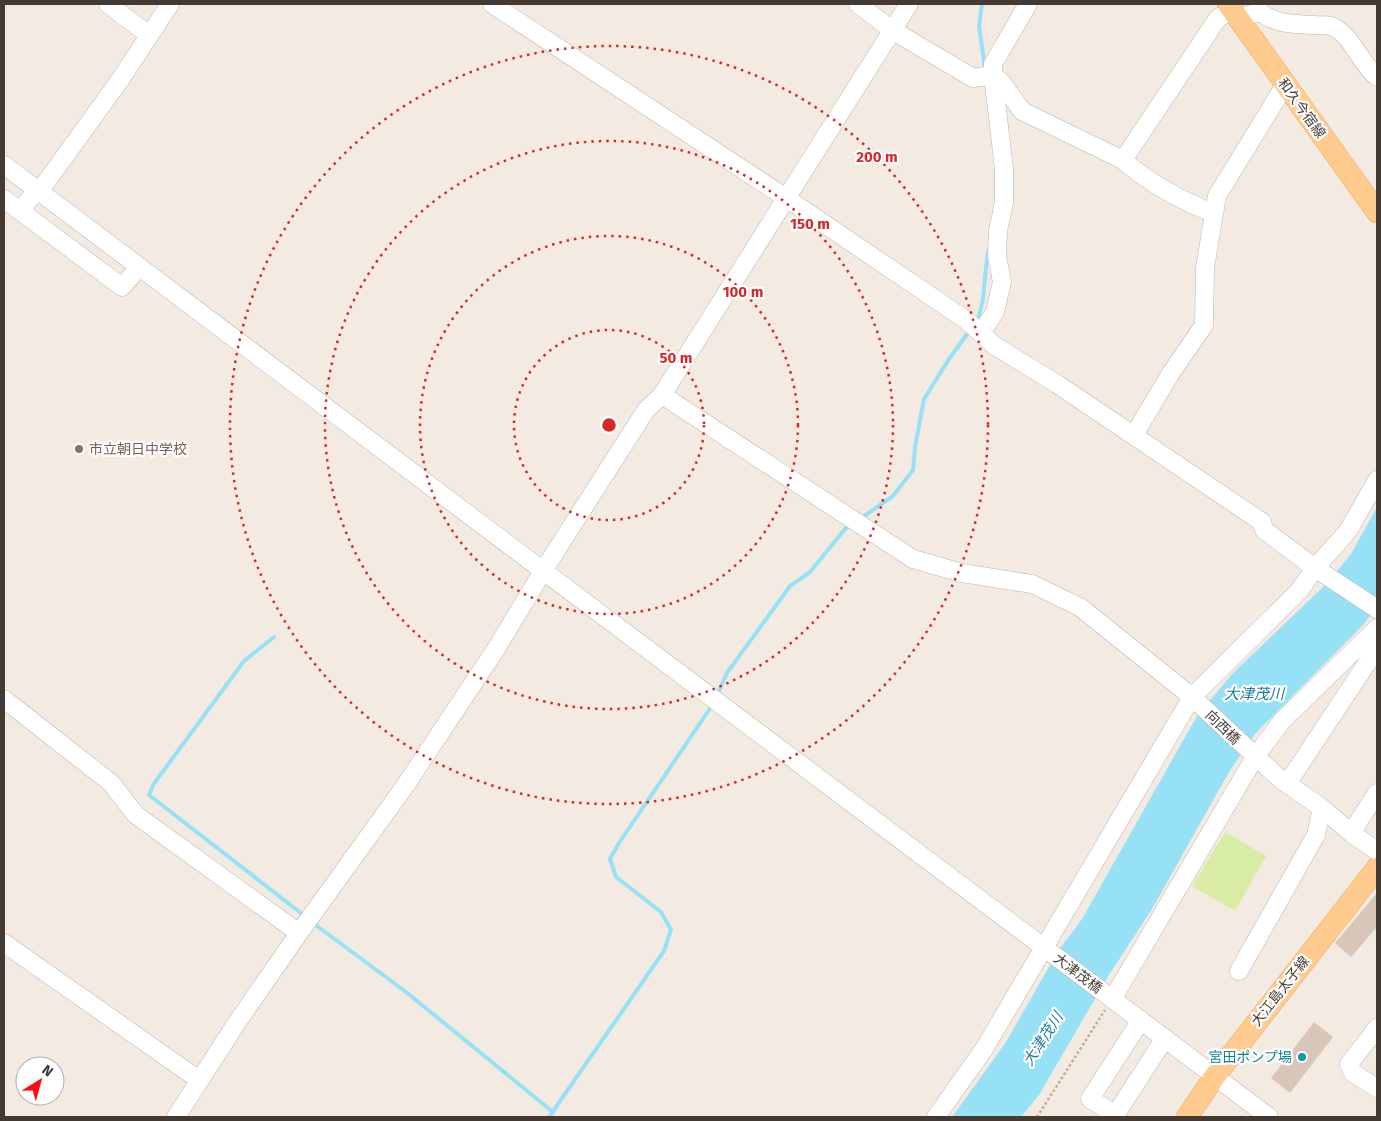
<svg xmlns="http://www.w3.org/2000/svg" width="1381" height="1121" font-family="'Fira Sans','Noto Sans JP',sans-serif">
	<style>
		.green { fill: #d9eca6 }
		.water { fill: #97e1f7 }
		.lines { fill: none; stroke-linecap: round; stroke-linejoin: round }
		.stream { stroke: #97e1f7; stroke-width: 4 }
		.building { fill: #d8c6b9 }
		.minor-casing { stroke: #c2b3a7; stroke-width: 19 }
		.major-casing { stroke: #efa454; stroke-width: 22 }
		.path { stroke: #c2a993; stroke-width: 2.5; stroke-dasharray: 2.5 2.5; stroke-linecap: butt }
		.minor { stroke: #fff; stroke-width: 18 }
		.major { stroke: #ffcb8e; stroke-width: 21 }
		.ring { fill: none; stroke: #d62828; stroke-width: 2.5; stroke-dasharray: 2.5 5 }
		.education-dot { fill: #8d6e63; stroke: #fff; stroke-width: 2 }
		.culture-dot { fill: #0f9aa8; stroke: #fff; stroke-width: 2 }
		.labels { text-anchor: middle; stroke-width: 4.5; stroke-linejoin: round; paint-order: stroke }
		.street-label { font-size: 14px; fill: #453a32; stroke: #fff }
		.education-label { font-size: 14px; fill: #785e54; stroke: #fff; text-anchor: start }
		.culture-label { font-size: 14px; fill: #0d838f; stroke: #fff; text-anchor: end }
		.water-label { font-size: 15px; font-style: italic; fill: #1f7b98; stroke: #fff }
		.centre { fill: #d62828; stroke: #fff; stroke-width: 2.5 }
		.ring-label { font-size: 15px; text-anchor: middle; font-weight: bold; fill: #d62828; stroke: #fff; stroke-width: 4.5; stroke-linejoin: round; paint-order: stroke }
	</style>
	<rect width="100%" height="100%" fill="#f3ebe2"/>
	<!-- green -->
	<path class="green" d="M1225 832 1266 856 1235 911 1192 886Z"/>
	<!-- water -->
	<path class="water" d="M1377 507V607L1363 625 1255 734 1229 772 1152 909 1109 975 1039 1095 1021 1117H952L1006 1042 1058 951 1082 919 1197 716 1233 673 1320 590 1337 571 1351 554Z"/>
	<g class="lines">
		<!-- stream -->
		<g class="stream">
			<path d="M982 4 979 26 985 68"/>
			<path d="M976 322C987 300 983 272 989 249"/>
			<path d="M860 519 893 496 913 470 915 447 924 399 949 359 970 330"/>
			<path d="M274 637 244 661 153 785 149 795 306 917"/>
			<path d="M717 695 727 673 790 586 810 572 845 529 852 524"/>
			<path d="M313 923 406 992 553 1112"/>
			<path d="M549 1117 664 951 671 930 661 912 616 877 610 859 619 843 713 704"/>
		</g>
	</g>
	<!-- building -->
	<g class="building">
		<path d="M1377 893V927L1351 957 1335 943Z"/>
		<path d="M1314 1022 1333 1037 1290 1093 1271 1078Z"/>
	</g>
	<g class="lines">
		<defs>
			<g id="minor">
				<path d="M108 4 149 35"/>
				<path d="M492 4 786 198 966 320 995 346 1057 384 1262 522 1264 530 1315 568 1377 609"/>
				<path d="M858 4 892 30 973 78 993 75 1003 84 1022 111 1123 160 1218 18 1233 10"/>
				<path d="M1238 18 1260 12C1277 25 1295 24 1315 25 1320 25 1326 25 1331 26 1353 35 1359 63 1377 77"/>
				<path d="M1123 160C1150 184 1180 200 1213 213"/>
				<path d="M4 165 1269 1117"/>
				<path d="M4 199 122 287 139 267"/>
				<path d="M20 211 37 190 44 185 120 80 170 4"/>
				<path d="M981 333 995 312 1002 282 997 256 998 231 1004 203V169L993 75V64L1028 4"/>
				<path d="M662 395 913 559 962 573 1032 584 1080 607 1192 697 1279 778 1322 808 1351 833 1377 851"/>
				<path d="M1134 435 1171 373 1204 325 1205 268 1217 196 1285 85"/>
				<path d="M4 699 111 783 136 815 299 933"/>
				<path d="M1287 784 1377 648"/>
				<path d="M1351 833 1377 793"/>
				<path d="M4 943 199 1080"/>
				<path d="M1239 971 1316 835 1322 808"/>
				<path d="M1113 998 1255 757 1282 721 1377 628"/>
				<path d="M1377 1028 1349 1064 1353 1073 1377 1088"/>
				<path d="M1116 1115 1090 1099 1141 1020"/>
				<path d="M176 1117 236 1024 299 933 405 786 496 649 543 571 646 410 662 395 909 4"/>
				<path d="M936 1117 984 1049 1192 697 1299 591 1315 568 1348 531 1377 480"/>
				<path d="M1114 1117 1165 1038"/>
			</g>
			<g id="major">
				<path d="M1228 4 1377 212"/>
				<path d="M1187 1117 1215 1076 1377 868"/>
			</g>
		</defs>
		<!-- minor casing -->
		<use href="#minor" class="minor-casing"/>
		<!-- major casing -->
		<use href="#major" class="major-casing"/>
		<!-- path -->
		<path class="path" d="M1037 1117 1105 1010"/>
		<!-- minor -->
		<use href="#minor" class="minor"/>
		<!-- major -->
		<use href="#major" class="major"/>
	</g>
	<!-- distance rings -->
	<g class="ring">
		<circle cx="609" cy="425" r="95"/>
		<circle cx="609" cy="425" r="189"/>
		<circle cx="609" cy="425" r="284"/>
		<circle cx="609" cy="425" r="379"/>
	</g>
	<!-- markers -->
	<circle class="education-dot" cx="79" cy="449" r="5"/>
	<circle class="culture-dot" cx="1302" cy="1057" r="5"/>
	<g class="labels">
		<!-- street labels -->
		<g class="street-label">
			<text transform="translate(1302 108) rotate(54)" y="5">和久今宿線</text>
			<text transform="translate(1223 727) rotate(44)" y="5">向西橋</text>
			<text transform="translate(1078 973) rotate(37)" y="5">大津茂橋</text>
			<text transform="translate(1280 991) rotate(-52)" y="5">大江島太子線</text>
		</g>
		<!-- education labels -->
		<g class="education-label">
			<text x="89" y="454">市立朝日中学校</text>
		</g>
		<!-- culture labels -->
		<g class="culture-label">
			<text x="1292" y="1062">宮田ポンプ場</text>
		</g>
		<!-- water labels -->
		<g class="water-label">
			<text x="1254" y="699">大津茂川</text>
			<text transform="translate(1043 1039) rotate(-57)" y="5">大津茂川</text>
		</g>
	</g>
	<circle cx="609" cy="425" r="8" class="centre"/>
	<g class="ring-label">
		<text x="877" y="162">200 m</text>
		<text x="810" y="229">150 m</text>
		<text x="743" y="297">100 m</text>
		<text x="676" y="363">50 m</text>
	</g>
	<!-- border -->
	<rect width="1381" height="1121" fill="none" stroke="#453a32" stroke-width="10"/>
	<!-- north arrow -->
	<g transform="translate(40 1081) rotate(37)"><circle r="24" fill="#ffffff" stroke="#b5b0ad"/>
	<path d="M0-4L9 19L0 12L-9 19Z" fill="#ff0c13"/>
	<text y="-8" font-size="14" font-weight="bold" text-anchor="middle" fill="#453a32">N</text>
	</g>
</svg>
